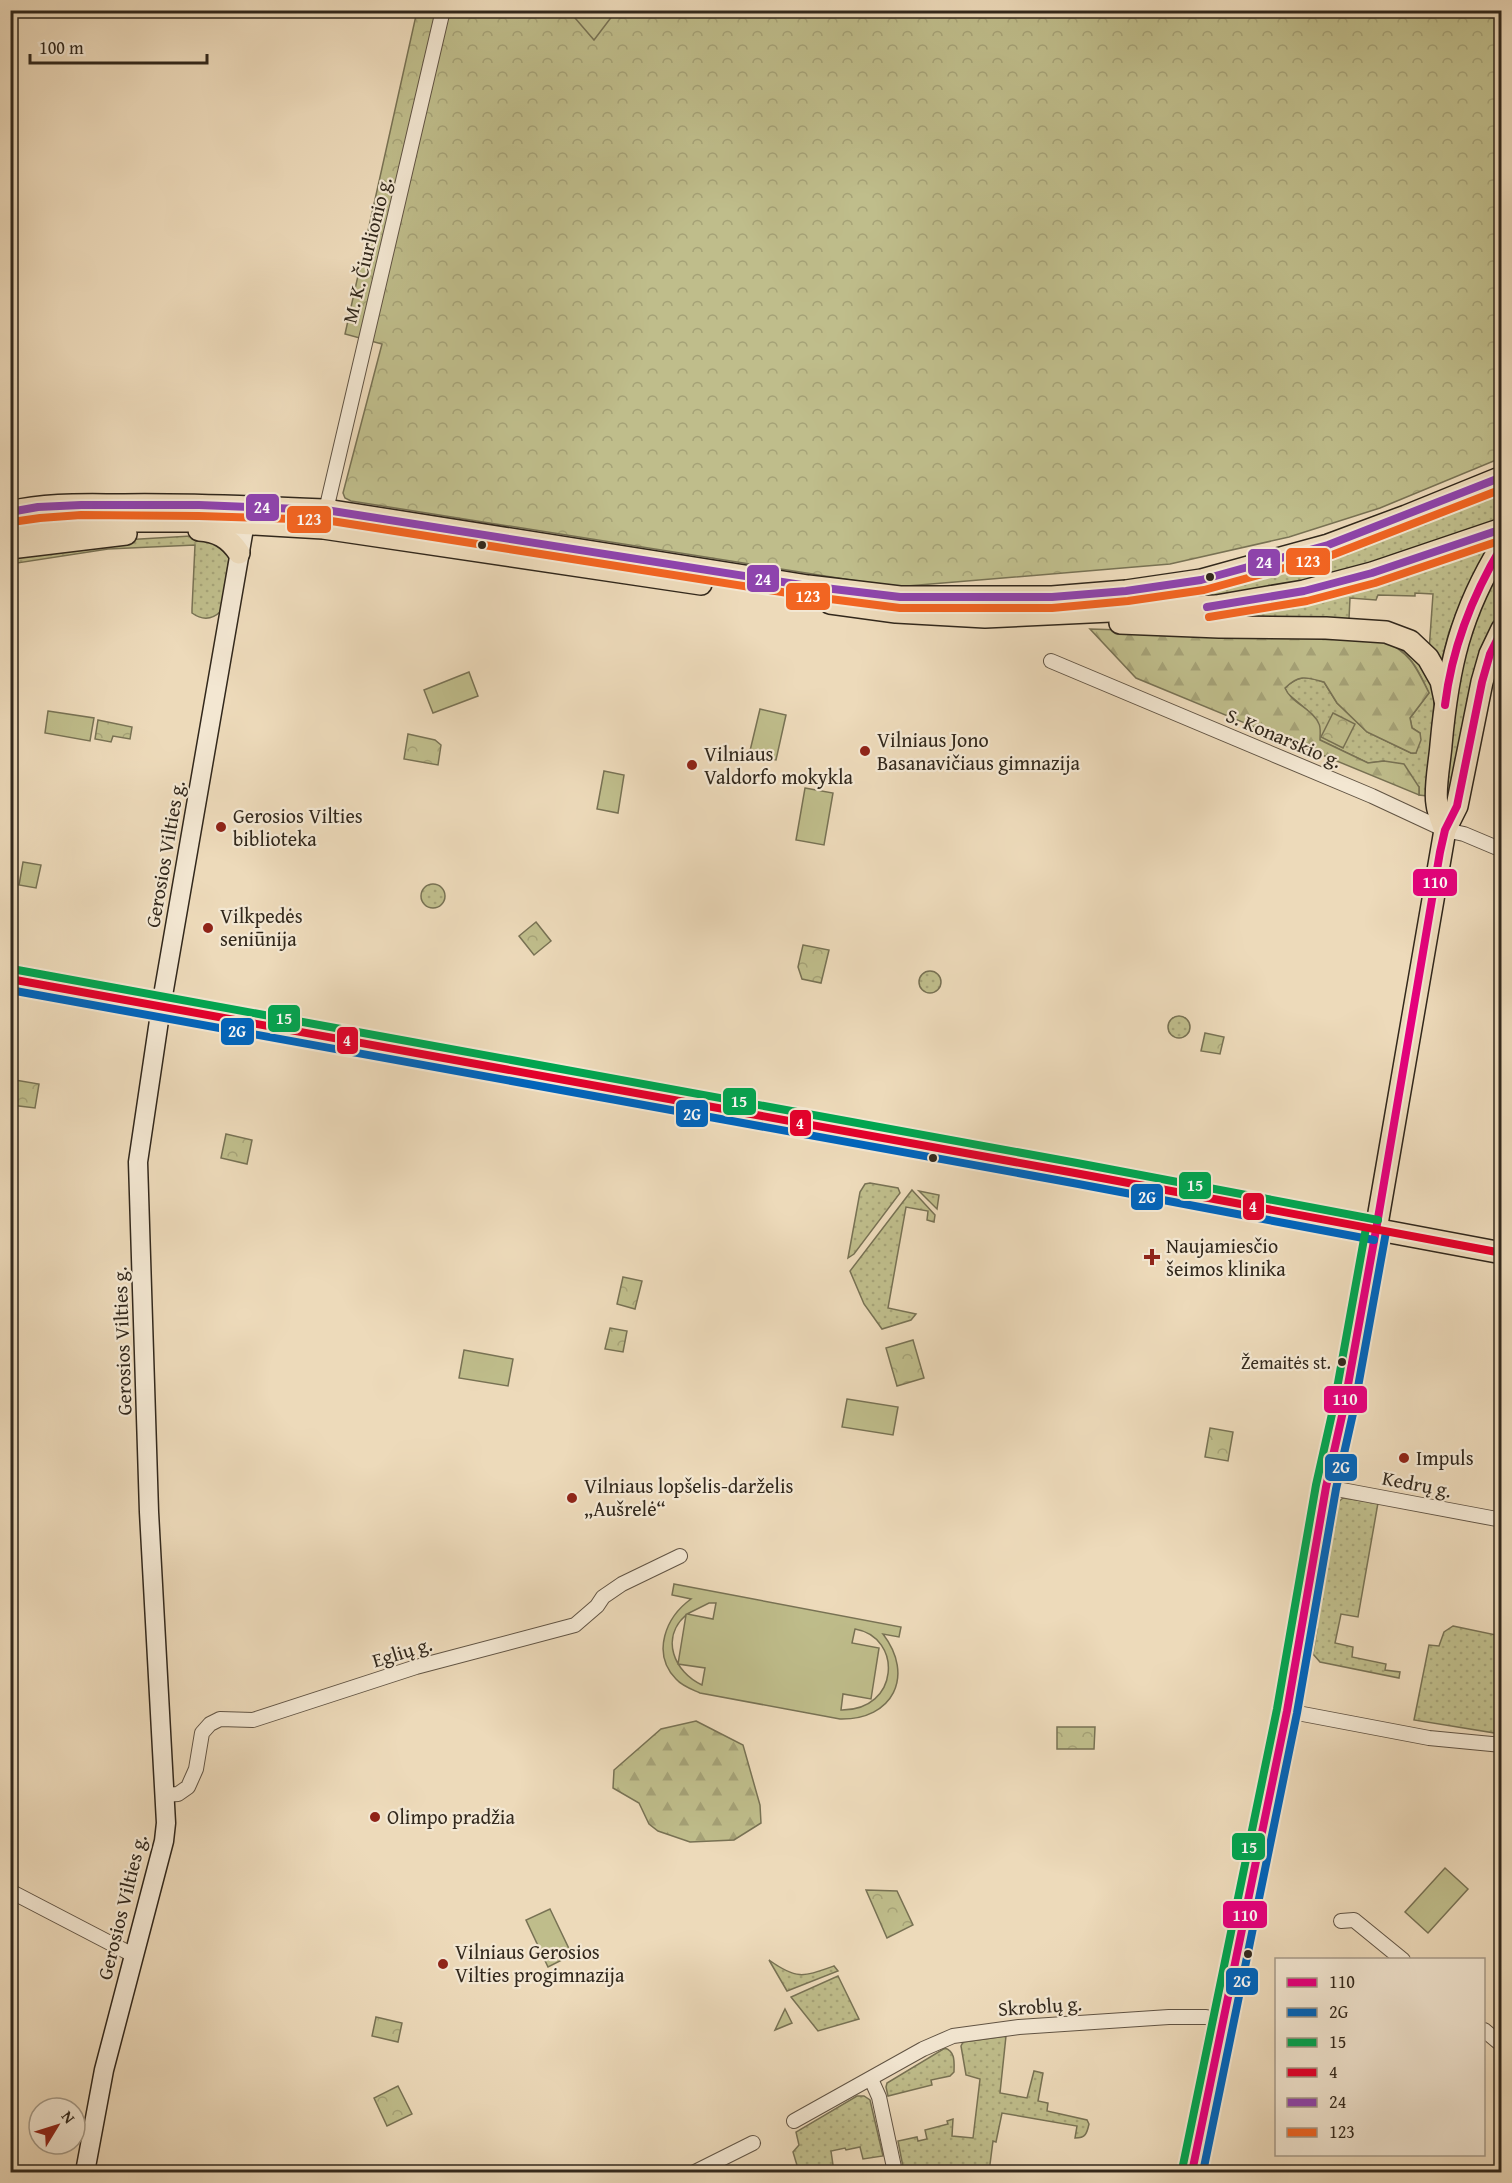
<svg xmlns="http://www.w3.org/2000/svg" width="1512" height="2183" font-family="'Gentium Book Plus',serif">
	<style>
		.grass { fill: url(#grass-dots); stroke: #787254; stroke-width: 1.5 }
		.forest { fill: url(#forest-firs); stroke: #787254; stroke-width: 1.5 }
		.park { fill: url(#park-crowns); stroke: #787254; stroke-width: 1.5 }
		.pitch { fill: #bfbd8b; stroke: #787254; stroke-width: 1.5; fill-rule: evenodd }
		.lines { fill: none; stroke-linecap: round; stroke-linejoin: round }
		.minor-casing { stroke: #615444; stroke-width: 16 }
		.secondary-casing { stroke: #32281c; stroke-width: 21 }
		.primary-casing { stroke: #32281c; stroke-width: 24 }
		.trunk-casing { stroke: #32281c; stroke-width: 24 }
		.minor { stroke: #f3e7d2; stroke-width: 14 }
		.secondary { stroke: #f3e7d2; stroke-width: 18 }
		.primary { stroke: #eddaba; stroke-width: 21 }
		.trunk { stroke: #eddaba; stroke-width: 21 }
		.bus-1-casing { stroke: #f3e7d2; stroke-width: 12 }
		.bus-2-casing { stroke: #f3e7d2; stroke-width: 12 }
		.bus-3-casing { stroke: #f3e7d2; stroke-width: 12 }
		.bus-4-casing { stroke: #f3e7d2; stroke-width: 12 }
		.bus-5-casing { stroke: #f3e7d2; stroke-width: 12 }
		.bus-6-casing { stroke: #f3e7d2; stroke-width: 12 }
		.bus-1 { stroke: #e5007d; stroke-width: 8 }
		.bus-2 { stroke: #0065bd; stroke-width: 8 }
		.bus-3 { stroke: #00a651; stroke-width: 8 }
		.bus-4 { stroke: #e4002b; stroke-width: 8 }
		.bus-5 { stroke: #8e44ad; stroke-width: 8 }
		.bus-6 { stroke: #f26522; stroke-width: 8 }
		.bus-dot { fill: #32281c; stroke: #f3e7d2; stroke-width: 2 }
		.poi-dot { fill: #8f2418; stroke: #f3e7d2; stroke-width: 2 }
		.labels { text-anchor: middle; stroke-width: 4.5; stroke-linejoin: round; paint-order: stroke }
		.bus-label { font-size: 18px; fill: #32281c; stroke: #f3e7d2; text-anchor: end }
		.street-label { font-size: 20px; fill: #32281c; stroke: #f3e7d2 }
		.poi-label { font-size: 20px; fill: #32281c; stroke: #f3e7d2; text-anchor: start }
		.line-badge { stroke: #f3e7d2; stroke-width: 2 }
		.badge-label { font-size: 16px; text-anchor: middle; font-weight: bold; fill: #fff }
	</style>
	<defs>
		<pattern id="grass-dots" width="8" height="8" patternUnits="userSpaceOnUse" patternTransform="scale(1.5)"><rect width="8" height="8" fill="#bfbd8b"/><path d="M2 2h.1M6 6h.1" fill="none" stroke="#a5a277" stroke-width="1.8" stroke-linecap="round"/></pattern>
		<pattern id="forest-firs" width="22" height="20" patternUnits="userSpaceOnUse" patternTransform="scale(1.5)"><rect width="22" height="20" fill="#bfbd8b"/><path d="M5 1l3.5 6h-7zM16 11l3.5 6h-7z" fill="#a5a277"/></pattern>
		<pattern id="park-crowns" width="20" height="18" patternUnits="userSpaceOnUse" patternTransform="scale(1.5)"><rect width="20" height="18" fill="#bfbd8b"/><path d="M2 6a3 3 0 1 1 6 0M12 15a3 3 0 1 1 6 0" fill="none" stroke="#a5a277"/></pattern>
	</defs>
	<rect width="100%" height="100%" fill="#eddaba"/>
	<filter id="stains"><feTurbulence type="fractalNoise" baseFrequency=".00333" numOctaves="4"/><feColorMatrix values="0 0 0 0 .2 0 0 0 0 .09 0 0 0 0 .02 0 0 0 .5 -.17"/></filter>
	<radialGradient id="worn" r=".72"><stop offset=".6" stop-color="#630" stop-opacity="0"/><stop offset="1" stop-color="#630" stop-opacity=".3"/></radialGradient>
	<!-- grass -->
	<g class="grass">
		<path d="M1501 484V520L1452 539 1311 581 1206 600H1111Z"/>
		<path d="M208 535 230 552 221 611C212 620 203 621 192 613V609L195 545 108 549 11 564V554L106 541Z"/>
		<path d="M1483 545 1484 549 1493 545 1460 604 1449 632 1440 667 1429 651 1433 594 1415 593V596L1378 595 1376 600 1350 598 1349 619H1200Z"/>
		<path d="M1501 559V609L1483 647 1450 803 1446 802 1453 700 1472 618Z"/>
		<path d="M1397 643 1413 654 1435 689 1427 796 1419 795V787L1384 761 1368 763 1320 740 1307 710 1287 693 1285 688C1299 674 1306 677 1324 682L1337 703 1367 732 1411 753H1416L1420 733 1412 728 1410 718 1429 693C1421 676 1413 658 1398 648Z"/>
		<circle cx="433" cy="896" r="12"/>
		<circle cx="930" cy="982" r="11"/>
		<circle cx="1179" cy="1027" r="11"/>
		<path d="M870 1183 898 1188 900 1193 854 1254 848 1258 860 1192 865 1184Z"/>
		<path d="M912 1190 935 1215 934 1222 927 1220 928 1211 906 1207 888 1308 916 1314 911 1320 882 1329 864 1304 850 1271Z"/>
		<path d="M919 1191 939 1195 937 1209Z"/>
		<path d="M1343 1498 1378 1503 1358 1617 1341 1614 1335 1643 1353 1647 1352 1657 1386 1664 1385 1670 1400 1672 1399 1678 1320 1662 1313 1654 1317 1630 1320 1584 1336 1504Z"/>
		<path d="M1453 1626 1501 1636V1734L1414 1720 1429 1645 1439 1646 1444 1632Z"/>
		<path d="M769 1960C797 1980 803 1977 834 1966L838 1971 787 1991Z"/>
		<path d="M838 1976 859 2019 818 2031 791 1997Z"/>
		<path d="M1006 2036 1000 2093 1027 2098 1034 2071 1043 2073 1038 2101 1048 2103 1047 2111 1087 2120 1089 2124C1087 2133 1086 2138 1075 2138L1077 2126 1002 2113 996 2142 993 2141 989 2172H904L898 2141 917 2137 918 2141 927 2139 925 2130 948 2124 947 2121 953 2119 952 2136 973 2138 980 2079 966 2075 961 2046 963 2042Z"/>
		<path d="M945 2048C956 2052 954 2063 954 2072L950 2076 931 2080 932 2085 888 2096 886 2087 887 2083Z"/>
		<path d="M857 2096H864L870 2100 883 2156 863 2159 860 2147 846 2150 845 2148 831 2151 834 2172H799L793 2152 799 2145 796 2132Z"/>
	</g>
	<!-- forest -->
	<g class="forest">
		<path d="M1090 629 1380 638C1410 653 1415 664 1429 693L1410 718 1412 728 1420 733 1421 740 1416 753H1411L1367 732 1337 703 1324 682C1306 677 1299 674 1285 688 1291 703 1313 709 1319 724 1321 728 1320 735 1320 740L1368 763 1384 761 1404 764 1419 787V795L1136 678Z"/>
		<path d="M696 1721 743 1745 760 1805 761 1823 734 1840 690 1842 658 1831 649 1824 639 1803 613 1788 614 1770 661 1729Z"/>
	</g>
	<!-- park -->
	<g class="park">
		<path d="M417 11H1501V458L1380 508 1289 537 1170 564 895 587 351 501 345 498 343 493 382 344 345 334Z"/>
		<path d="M1333 713 1355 724 1343 748 1321 737Z"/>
		<path d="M98 720 132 727 130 739 113 736 111 742 95 739Z"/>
		<path d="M408 734 435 740 441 745 438 765 404 759Z"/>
		<path d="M536 922 551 941 534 955 519 936Z"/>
		<path d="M803 945 829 950 821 983 802 979 798 967Z"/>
		<path d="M1205 1033 1224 1037 1220 1054 1201 1051Z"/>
		<path d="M15 1080 39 1084 35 1108 11 1105Z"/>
		<path d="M226 1134 252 1140 247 1164 221 1158Z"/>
		<path d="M623 1277 642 1281 635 1309 617 1304Z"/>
		<path d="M610 1328 627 1331 623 1352 605 1349Z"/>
		<path d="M913 1340 924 1378 897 1386 886 1348Z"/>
		<path d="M1210 1428 1233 1432 1228 1461 1205 1457Z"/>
		<path d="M1057 1727H1095L1094 1749H1057Z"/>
		<path d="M866 1890 897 1891 913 1925 887 1938Z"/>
		<path d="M785 2009 792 2023 775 2030Z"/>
		<path d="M376 2017 402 2023 398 2042 372 2036Z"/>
		<path d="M398 2086 412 2114 387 2126 374 2098Z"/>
	</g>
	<!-- pitch -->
	<g class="pitch">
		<path d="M569 11H616L594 40Z"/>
		<path d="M469 672 478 696 433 713 424 690Z"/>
		<path d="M760 709 786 715 776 760 749 755Z"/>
		<path d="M48 711 94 718 90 741 45 733Z"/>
		<path d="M604 771 624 775 618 813 597 809Z"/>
		<path d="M805 788 833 793 824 845 796 840Z"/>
		<path d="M23 862 41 865 36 888 19 885Z"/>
		<path d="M464 1350 513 1359 508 1386 459 1378Z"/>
		<path d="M847 1399 898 1407 893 1435 842 1427Z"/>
		<path d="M674 1584 901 1627 899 1637 883 1634C915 1676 893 1720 840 1719L700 1693C691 1689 682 1686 676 1679 651 1653 666 1617 691 1599L672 1595ZM709 1603H716L713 1619 687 1614ZM686 1615 678 1664 705 1668 702 1685C674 1672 660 1638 686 1615ZM855 1629C903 1637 900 1711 841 1710L843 1694 871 1699 879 1648 852 1643Z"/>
		<path d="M1445 1868 1468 1889 1428 1933 1405 1912Z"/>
		<path d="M550 1909 572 1955 548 1967 526 1920Z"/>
	</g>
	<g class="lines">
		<defs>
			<g id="minor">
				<path d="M326 510 443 10"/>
				<path d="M1051 661 1372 796 1445 830 1464 834 1502 850"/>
				<path d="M1326 1487 1502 1520"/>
				<path d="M1287 1711 1429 1738 1502 1745"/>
				<path d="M164 1795 178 1794 188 1787 196 1769 202 1733 210 1724 220 1719 253 1720 416 1667 575 1625 597 1606 603 1597 622 1584 680 1556"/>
				<path d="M10 1891 133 1955"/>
				<path d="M1341 1921 1354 1920 1403 1960"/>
				<path d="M1484 2030 1502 2045"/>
				<path d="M871 2079 879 2097 895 2172"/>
				<path d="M794 2121 923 2049 953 2036 1019 2027 1169 2017H1206L1223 2021"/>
				<path d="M695 2172 753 2143"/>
			</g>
			<path id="secondary" d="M85 2172 104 2070 164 1841 166 1823 149 1512 138 1162 161 1007 247 511"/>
			<g id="primary">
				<path d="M10 979 897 1142 1075 1173 1502 1253"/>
				<path d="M1192 2172 1287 1711 1326 1487 1344 1407 1376 1230 1445 830"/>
			</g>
			<g id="trunk">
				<path d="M10 512C48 503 86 505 124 505 191 504 258 507 326 510L808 586 900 597H1052L1126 591 1201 580 1328 545 1406 516 1502 477"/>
				<path d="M199 530C217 531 229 538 239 553"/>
				<path d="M10 531 69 523 130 521H202L323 528 701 584"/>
				<path d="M10 548 126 534"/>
				<path d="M830 603 896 612 985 617 1216 606 1304 591 1372 573 1502 529"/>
				<path d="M1120 623 1219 627 1326 628 1386 632 1410 641 1428 658 1441 681 1445 700"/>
				<path d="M1445 830C1442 822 1438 813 1437 804 1434 790 1440 760 1441 745 1448 667 1460 613 1502 545"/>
				<path d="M1445 830 1457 806 1482 682 1490 654 1502 629"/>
			</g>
		</defs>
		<!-- minor casing -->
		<use href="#minor" class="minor-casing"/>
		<!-- secondary casing -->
		<use href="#secondary" class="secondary-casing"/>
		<!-- primary casing -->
		<use href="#primary" class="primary-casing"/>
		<!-- trunk casing -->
		<use href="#trunk" class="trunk-casing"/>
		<!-- minor -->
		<use href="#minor" class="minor"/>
		<!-- secondary -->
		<use href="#secondary" class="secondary"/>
		<!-- primary -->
		<use href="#primary" class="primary"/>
		<!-- trunk -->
		<use href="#trunk" class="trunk"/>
		<defs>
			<g id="bus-1">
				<path d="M1445 705C1452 647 1472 596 1502 546"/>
				<path d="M1192 2172 1287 1711 1326 1487 1344 1407 1376 1230 1440 852 1445 830 1457 806 1482 682 1490 654 1502 630"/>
			</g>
			<g id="bus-2">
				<path d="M10 990 1073 1183 1374 1240"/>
				<path d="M1203 2172 1297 1713 1336 1489 1354 1409 1386 1232"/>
			</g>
			<g id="bus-3">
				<path d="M12 969 1077 1163 1378 1220"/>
				<path d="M1182 2170 1277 1709 1316 1485 1334 1405 1366 1228"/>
			</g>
			<path id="bus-4" d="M10 979 1075 1173 1502 1253"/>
			<g id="bus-5">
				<path d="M10 512 38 507 81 505H199L326 510 808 586 900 597H1052L1126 591 1201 580 1328 545 1502 477"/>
				<path d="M1207 607 1304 591 1372 573 1502 529"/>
			</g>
			<g id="bus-6">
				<path d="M12 522 40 518 81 515 199 516 325 520 807 596 900 608H1052L1128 601 1204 590 1332 555 1502 489"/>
				<path d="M1209 617 1307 601 1375 583 1502 540"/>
			</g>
		</defs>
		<!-- bus-1 casing -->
		<use href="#bus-1" class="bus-1-casing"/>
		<!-- bus-2 casing -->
		<use href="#bus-2" class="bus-2-casing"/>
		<!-- bus-3 casing -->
		<use href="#bus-3" class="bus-3-casing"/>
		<!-- bus-4 casing -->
		<use href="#bus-4" class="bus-4-casing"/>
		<!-- bus-5 casing -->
		<use href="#bus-5" class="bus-5-casing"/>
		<!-- bus-6 casing -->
		<use href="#bus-6" class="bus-6-casing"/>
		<!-- bus-1 -->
		<use href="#bus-1" class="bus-1"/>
		<!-- bus-2 -->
		<use href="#bus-2" class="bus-2"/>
		<!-- bus-3 -->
		<use href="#bus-3" class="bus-3"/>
		<!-- bus-4 -->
		<use href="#bus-4" class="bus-4"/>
		<!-- bus-5 -->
		<use href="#bus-5" class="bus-5"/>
		<!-- bus-6 -->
		<use href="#bus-6" class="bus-6"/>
	</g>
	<!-- markers -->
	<g class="bus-dot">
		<circle cx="482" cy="545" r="5"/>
		<circle cx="1210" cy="577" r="5"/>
		<circle cx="933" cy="1158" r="5"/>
		<circle cx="1342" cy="1362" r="5"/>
		<circle cx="1248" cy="1954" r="5"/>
	</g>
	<g class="poi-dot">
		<circle cx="865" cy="751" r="6"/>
		<circle cx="692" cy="765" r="6"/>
		<circle cx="221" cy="827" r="6"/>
		<circle cx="208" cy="928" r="6"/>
		<path d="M1149 1248h6v6h6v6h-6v6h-6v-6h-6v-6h6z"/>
		<circle cx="1404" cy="1458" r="6"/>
		<circle cx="572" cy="1498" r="6"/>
		<circle cx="375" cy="1817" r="6"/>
		<circle cx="443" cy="1964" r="6"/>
	</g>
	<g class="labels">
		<!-- bus labels -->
		<g class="bus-label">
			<text x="1331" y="1369">Žemaitės st.</text>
		</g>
		<!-- street labels -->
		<g class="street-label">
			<text transform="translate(367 250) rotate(-76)" y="7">M. K. Čiurlionio g.</text>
			<text transform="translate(1284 738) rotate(23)" y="7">S. Konarskio g.</text>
			<text transform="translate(165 854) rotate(-80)" y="7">Gerosios Vilties g.</text>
			<text transform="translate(122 1341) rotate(-92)" y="7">Gerosios Vilties g.</text>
			<text transform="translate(1417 1484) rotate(11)" y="7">Kedrų g.</text>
			<text transform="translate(402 1652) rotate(-17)" y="7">Eglių g.</text>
			<text transform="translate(122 1907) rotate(-76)" y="7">Gerosios Vilties g.</text>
			<text transform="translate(1040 2006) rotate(-4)" y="7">Skroblų g.</text>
		</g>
		<!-- poi labels -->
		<g class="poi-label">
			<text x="877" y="747">Vilniaus Jono<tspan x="877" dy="23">Basanavičiaus gimnazija</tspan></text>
			<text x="704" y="761">Vilniaus<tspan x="704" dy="23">Valdorfo mokykla</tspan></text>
			<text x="233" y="823">Gerosios Vilties<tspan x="233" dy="23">biblioteka</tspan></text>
			<text x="220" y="923">Vilkpedės<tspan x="220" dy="23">seniūnija</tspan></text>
			<text x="1166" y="1253">Naujamiesčio<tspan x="1166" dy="23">šeimos klinika</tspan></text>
			<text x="1416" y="1465">Impuls</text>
			<text x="584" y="1493">Vilniaus lopšelis-darželis<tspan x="584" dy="23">„Aušrelė“</tspan></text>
			<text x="387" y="1824">Olimpo pradžia</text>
			<text x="455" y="1959">Vilniaus Gerosios<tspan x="455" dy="23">Vilties progimnazija</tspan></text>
		</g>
	</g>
	<g class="line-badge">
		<rect x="245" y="493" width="35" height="29" rx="6" fill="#8e44ad"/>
		<rect x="286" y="505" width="46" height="29" rx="6" fill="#f26522"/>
		<rect x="1285" y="547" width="46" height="29" rx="6" fill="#f26522"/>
		<rect x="1247" y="548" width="34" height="29" rx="6" fill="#8e44ad"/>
		<rect x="746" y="564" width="34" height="29" rx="6" fill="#8e44ad"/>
		<rect x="785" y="582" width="46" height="29" rx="6" fill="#f26522"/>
		<rect x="1412" y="868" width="46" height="29" rx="6" fill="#e5007d"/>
		<rect x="267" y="1004" width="34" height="29" rx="6" fill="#00a651"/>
		<rect x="220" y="1017" width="35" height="29" rx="6" fill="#0065bd"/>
		<rect x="336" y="1026" width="23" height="29" rx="6" fill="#e4002b"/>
		<rect x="722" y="1087" width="35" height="29" rx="6" fill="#00a651"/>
		<rect x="675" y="1099" width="34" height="29" rx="6" fill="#0065bd"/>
		<rect x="789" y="1109" width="23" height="28" rx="6" fill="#e4002b"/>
		<rect x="1178" y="1171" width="34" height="29" rx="6" fill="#00a651"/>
		<rect x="1130" y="1183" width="34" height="28" rx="6" fill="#0065bd"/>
		<rect x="1242" y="1192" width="23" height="29" rx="6" fill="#e4002b"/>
		<rect x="1323" y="1385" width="45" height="29" rx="6" fill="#e5007d"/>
		<rect x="1324" y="1453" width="34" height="29" rx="6" fill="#0065bd"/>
		<rect x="1231" y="1832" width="35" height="29" rx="6" fill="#00a651"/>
		<rect x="1222" y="1900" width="46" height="29" rx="6" fill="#e5007d"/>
		<rect x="1225" y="1967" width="34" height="29" rx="6" fill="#0065bd"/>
	</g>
	<g class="badge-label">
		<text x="262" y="513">24</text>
		<text x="309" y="525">123</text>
		<text x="1308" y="567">123</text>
		<text x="1264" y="568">24</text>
		<text x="763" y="585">24</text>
		<text x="808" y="602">123</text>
		<text x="1435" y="888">110</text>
		<text x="284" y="1024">15</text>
		<text x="237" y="1037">2G</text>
		<text x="347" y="1046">4</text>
		<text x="739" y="1107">15</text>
		<text x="692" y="1120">2G</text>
		<text x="800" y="1129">4</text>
		<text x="1195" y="1191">15</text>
		<text x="1147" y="1203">2G</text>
		<text x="1253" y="1212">4</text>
		<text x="1345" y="1405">110</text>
		<text x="1341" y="1473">2G</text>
		<text x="1249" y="1853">15</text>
		<text x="1245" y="1921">110</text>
		<text x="1242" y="1987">2G</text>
	</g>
	<!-- margin -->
	<rect width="1512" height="2183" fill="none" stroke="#eddaba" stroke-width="36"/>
	<rect x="12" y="12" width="1488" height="2159" fill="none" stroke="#32281c" stroke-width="3"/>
	<rect x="18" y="18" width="1476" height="2147" fill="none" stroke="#32281c" stroke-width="1.5"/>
	<!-- legend -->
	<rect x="1275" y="1958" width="210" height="198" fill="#f3e7d2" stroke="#a69b89" stroke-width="1.5"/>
	<rect x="1287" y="1978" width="30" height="9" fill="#e5007d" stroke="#a69b89" stroke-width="1.5"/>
	<text x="1329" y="1988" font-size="18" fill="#32281c">110</text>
	<rect x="1287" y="2008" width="30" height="9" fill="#0065bd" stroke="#a69b89" stroke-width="1.5"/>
	<text x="1329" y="2018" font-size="18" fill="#32281c">2G</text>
	<rect x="1287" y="2038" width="30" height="9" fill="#00a651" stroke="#a69b89" stroke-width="1.5"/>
	<text x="1329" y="2048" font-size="18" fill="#32281c">15</text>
	<rect x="1287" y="2068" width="30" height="9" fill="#e4002b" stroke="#a69b89" stroke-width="1.5"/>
	<text x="1329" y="2078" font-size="18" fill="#32281c">4</text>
	<rect x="1287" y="2098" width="30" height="9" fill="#8e44ad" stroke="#a69b89" stroke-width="1.5"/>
	<text x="1329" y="2108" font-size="18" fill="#32281c">24</text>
	<rect x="1287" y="2128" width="30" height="9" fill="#f26522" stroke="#a69b89" stroke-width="1.5"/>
	<text x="1329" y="2138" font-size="18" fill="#32281c">123</text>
	<!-- north arrow -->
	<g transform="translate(57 2126) rotate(52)"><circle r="28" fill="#f3e7d2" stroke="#a69b89" stroke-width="1.5"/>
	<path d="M0-4.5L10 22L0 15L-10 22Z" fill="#8f2418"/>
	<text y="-9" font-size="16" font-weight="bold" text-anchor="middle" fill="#32281c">N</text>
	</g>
	<!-- scale -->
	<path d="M30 54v9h177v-9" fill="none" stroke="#32281c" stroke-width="3"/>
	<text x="39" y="54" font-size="18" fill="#32281c" stroke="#f3e7d2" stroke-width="4.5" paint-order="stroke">100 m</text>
	<rect width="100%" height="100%" filter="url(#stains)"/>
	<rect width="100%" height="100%" fill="url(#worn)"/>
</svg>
